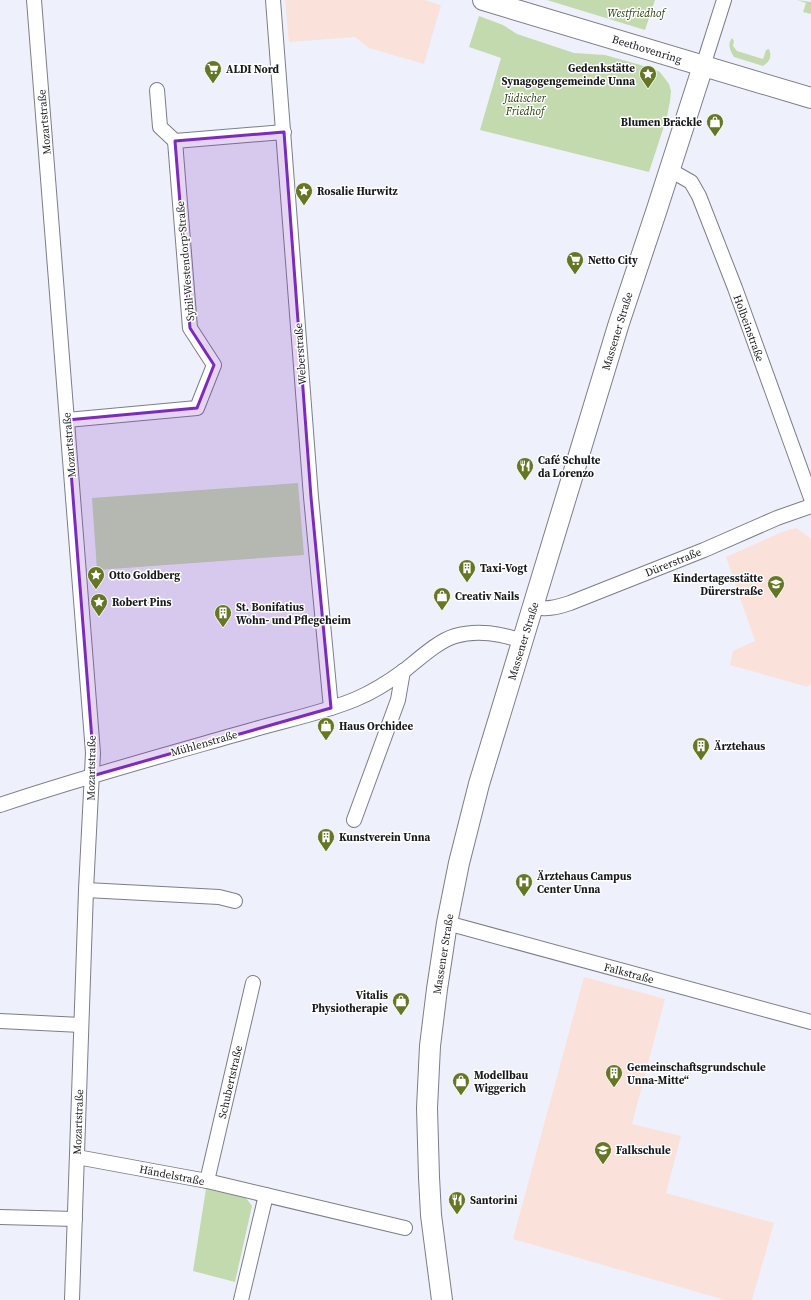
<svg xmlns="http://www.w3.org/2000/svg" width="811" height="1300" font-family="'Source Serif 4',serif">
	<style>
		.education { fill: #fae1da }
		.green { fill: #c3daae }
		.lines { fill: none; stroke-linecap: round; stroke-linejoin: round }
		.street-casing { stroke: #7b7e87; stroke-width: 16 }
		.secondary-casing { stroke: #7b7e87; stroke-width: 22 }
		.street { stroke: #fff; stroke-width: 14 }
		.secondary { stroke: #fff; stroke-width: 20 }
		.marked { fill: #7b2cbf; fill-opacity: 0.2; stroke: #7b2cbf; stroke-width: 3; stroke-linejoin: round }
		.labels { text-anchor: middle; stroke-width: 3; stroke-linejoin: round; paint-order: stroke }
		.park-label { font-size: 11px; font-style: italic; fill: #273c0d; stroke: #fff }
		.street-label { font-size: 11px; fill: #18191c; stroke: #fff }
		.poi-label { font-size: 11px; font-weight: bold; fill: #18191c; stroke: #fff; text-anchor: start }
	</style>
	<rect width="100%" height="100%" fill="#eef1fb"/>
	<!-- education -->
	<g class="education">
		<path d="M285 0H424L441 5 424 64 369 48 355 37 289 42Z"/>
		<path d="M796 528 809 537 811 541V682L808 687 730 665 733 651 755 641 726 557 782 532Z"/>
		<path d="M584 977 665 999 632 1124 681 1136 666 1193 774 1223 752 1300H725L513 1239Z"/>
	</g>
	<!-- green -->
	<g class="green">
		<path d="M547 0H655L645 30Z"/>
		<path d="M797 0 811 2V14L803 12 806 3Z"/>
		<path d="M479 16 503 25 517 34 574 53 605 55 651 68 660 72 669 84 671 91 670 101 667 117 649 172 480 130 501 58 469 47Z"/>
		<path d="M732 38 734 41 733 46 737 51 763 59 766 50 769 49C772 57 770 61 763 66L734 57C730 51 727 44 732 38Z"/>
		<path d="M298 483 304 555 97 570 92 498Z"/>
		<path d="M206 1189 246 1198 252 1206 235 1282 193 1271Z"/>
	</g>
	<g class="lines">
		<defs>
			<g id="street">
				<path d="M34 0 93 753 86 890 72 1300"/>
				<path d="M273 0 311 497 331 708"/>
				<path d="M703 66 724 0"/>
				<path d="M157 90 160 127 175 141"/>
				<path d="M670 170 691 182 699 196 735 288 811 498"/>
				<path d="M67 420 197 408 214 365 190 328 175 141 284 132"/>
				<path d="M533 607C547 610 558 607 570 603L704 550 777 518 811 506"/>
				<path d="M0 805C83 777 168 754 252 730 286 720 323 713 356 699 373 692 390 681 405 670 419 659 438 641 455 636 478 629 501 634 523 641"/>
				<path d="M354 820 398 700 403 671"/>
				<path d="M86 890 219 897 235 901"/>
				<path d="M447 923 811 1022"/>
				<path d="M0 1021 81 1025"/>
				<path d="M77 1157 207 1181 405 1228"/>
				<path d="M207 1181 253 983"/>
				<path d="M0 1217 75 1219"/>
				<path d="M241 1300 266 1195"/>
			</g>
			<g id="secondary">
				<path d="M483 0 811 98"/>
				<path d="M442 1300 431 1215 429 1177 427 1108 430 1046 437 989 447 923 459 863 479 784 619 323 657 209 703 66"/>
			</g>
		</defs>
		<!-- street casing -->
		<use href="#street" class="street-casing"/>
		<!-- secondary casing -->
		<use href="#secondary" class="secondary-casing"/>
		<!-- street -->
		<use href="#street" class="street"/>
		<!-- secondary -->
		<use href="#secondary" class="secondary"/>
	</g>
	<!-- marked area -->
	<path class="marked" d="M284 132 311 497 331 708 92 776 93 753 67 420 197 408 214 365 190 328 175 141Z"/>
	<!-- icons -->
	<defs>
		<symbol id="supermarket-pin" viewBox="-11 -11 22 30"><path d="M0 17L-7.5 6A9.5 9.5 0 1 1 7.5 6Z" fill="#657624" stroke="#fff"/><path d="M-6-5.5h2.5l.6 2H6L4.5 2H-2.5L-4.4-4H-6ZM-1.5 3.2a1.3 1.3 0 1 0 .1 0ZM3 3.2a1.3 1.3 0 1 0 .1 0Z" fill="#fff"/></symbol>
		<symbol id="sight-pin" viewBox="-11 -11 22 30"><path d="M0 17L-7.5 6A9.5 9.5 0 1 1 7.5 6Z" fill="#657624" stroke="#fff"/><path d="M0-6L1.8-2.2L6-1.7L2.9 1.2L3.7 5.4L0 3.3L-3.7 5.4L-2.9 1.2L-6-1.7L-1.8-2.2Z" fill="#fff"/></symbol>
		<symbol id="shop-pin" viewBox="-11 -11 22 30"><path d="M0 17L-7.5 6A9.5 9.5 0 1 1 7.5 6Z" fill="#657624" stroke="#fff"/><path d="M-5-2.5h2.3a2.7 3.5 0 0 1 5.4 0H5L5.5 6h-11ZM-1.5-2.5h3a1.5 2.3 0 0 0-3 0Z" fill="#fff"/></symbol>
		<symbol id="restaurant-pin" viewBox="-11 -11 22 30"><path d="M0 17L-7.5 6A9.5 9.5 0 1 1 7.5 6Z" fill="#657624" stroke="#fff"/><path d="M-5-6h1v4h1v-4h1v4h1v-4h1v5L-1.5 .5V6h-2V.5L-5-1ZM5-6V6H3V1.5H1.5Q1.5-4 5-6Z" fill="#fff"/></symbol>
		<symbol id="building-pin" viewBox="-11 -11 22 30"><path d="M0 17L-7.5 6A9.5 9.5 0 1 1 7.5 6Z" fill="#657624" stroke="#fff"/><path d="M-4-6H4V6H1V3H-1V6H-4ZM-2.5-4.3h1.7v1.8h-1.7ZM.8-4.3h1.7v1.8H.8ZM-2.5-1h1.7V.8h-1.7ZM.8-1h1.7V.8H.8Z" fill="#fff"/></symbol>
		<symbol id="school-pin" viewBox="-11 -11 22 30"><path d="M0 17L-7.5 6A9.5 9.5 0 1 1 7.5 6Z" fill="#657624" stroke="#fff"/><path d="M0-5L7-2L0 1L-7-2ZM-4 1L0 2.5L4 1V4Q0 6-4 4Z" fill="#fff"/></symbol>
		<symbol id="hospital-pin" viewBox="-11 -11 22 30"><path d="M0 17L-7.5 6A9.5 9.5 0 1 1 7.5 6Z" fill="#657624" stroke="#fff"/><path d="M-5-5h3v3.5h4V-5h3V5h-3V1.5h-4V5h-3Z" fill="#fff"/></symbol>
	</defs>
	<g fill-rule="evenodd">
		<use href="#supermarket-pin" x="203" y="59" width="20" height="27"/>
		<use href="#sight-pin" x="638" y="64" width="20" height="27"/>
		<use href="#shop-pin" x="705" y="112" width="20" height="27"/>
		<use href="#sight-pin" x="294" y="181" width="20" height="27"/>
		<use href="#supermarket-pin" x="565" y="250" width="20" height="27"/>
		<use href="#restaurant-pin" x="515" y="456" width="20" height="27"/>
		<use href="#building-pin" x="457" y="558" width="20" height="27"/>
		<use href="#sight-pin" x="86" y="565" width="20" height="27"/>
		<use href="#school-pin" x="766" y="574" width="20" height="27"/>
		<use href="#shop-pin" x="432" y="586" width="20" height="27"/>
		<use href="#sight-pin" x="89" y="592" width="20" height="27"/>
		<use href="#building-pin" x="213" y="603" width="20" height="27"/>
		<use href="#shop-pin" x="316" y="716" width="20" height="27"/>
		<use href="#building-pin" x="691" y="736" width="20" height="27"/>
		<use href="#building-pin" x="316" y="827" width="20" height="27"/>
		<use href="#hospital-pin" x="514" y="872" width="20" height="27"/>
		<use href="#shop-pin" x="391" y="991" width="20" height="27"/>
		<use href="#building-pin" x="604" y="1063" width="20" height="27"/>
		<use href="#shop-pin" x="451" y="1071" width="20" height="27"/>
		<use href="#school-pin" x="593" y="1140" width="20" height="27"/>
		<use href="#restaurant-pin" x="447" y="1190" width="20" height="27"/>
	</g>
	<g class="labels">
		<!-- park labels -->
		<g class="park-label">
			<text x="636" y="17">Westfriedhof</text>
			<text x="525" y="102">Jüdischer<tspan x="525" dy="13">Friedhof</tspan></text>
		</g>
		<!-- street labels -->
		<g class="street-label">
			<text transform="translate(647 49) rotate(17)" y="4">Beethovenring</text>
			<text transform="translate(44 122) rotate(-95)" y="4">Mozartstraße</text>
			<text transform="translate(185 261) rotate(-95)" y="4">Sybil-Westendorp-Straße</text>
			<text transform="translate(749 328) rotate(70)" y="4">Holbeinstraße</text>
			<text transform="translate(617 331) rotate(-73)" y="4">Massener Straße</text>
			<text transform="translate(300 354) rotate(-94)" y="4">Weberstraße</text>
			<text transform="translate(69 445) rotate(-95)" y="4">Mozartstraße</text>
			<text transform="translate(673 562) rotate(-22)" y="4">Dürerstraße</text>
			<text transform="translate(523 641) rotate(-73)" y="4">Massener Straße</text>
			<text transform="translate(204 743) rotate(-16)" y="4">Mühlenstraße</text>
			<text transform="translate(91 768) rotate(-89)" y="4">Mozartstraße</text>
			<text transform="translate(443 954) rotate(-81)" y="4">Massener Straße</text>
			<text transform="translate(629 973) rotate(15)" y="4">Falkstraße</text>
			<text transform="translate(230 1082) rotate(-77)" y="4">Schubertstraße</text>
			<text transform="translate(78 1122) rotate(-88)" y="4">Mozartstraße</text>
			<text transform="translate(172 1175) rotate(11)" y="4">Händelstraße</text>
		</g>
		<!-- poi labels -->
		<g class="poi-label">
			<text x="635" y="72" text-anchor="end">Gedenkstätte<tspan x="635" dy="13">Synagogengemeinde Unna</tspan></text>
			<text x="226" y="73">ALDI Nord</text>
			<text x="702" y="126" text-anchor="end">Blumen Bräckle</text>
			<text x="317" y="195">Rosalie Hurwitz</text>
			<text x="588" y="264">Netto City</text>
			<text x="538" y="464">Café Schulte<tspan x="538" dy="13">da Lorenzo</tspan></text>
			<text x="480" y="572">Taxi-Vogt</text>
			<text x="109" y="579">Otto Goldberg</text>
			<text x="763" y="582" text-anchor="end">Kindertagesstätte<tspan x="763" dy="13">Dürerstraße</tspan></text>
			<text x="455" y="600">Creativ Nails</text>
			<text x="112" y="606">Robert Pins</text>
			<text x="236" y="611">St. Bonifatius<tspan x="236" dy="13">Wohn- und Pflegeheim</tspan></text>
			<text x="339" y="730">Haus Orchidee</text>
			<text x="714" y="750">Ärztehaus</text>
			<text x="339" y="841">Kunstverein Unna</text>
			<text x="537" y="880">Ärztehaus Campus<tspan x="537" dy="13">Center Unna</tspan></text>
			<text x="388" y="999" text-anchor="end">Vitalis<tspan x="388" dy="13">Physiotherapie</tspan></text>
			<text x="627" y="1071">Gemeinschaftsgrundschule<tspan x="627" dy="13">Unna-Mitte“</tspan></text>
			<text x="474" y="1079">Modellbau<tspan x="474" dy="13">Wiggerich</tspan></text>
			<text x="616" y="1154">Falkschule</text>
			<text x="470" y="1204">Santorini</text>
		</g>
	</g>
</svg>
